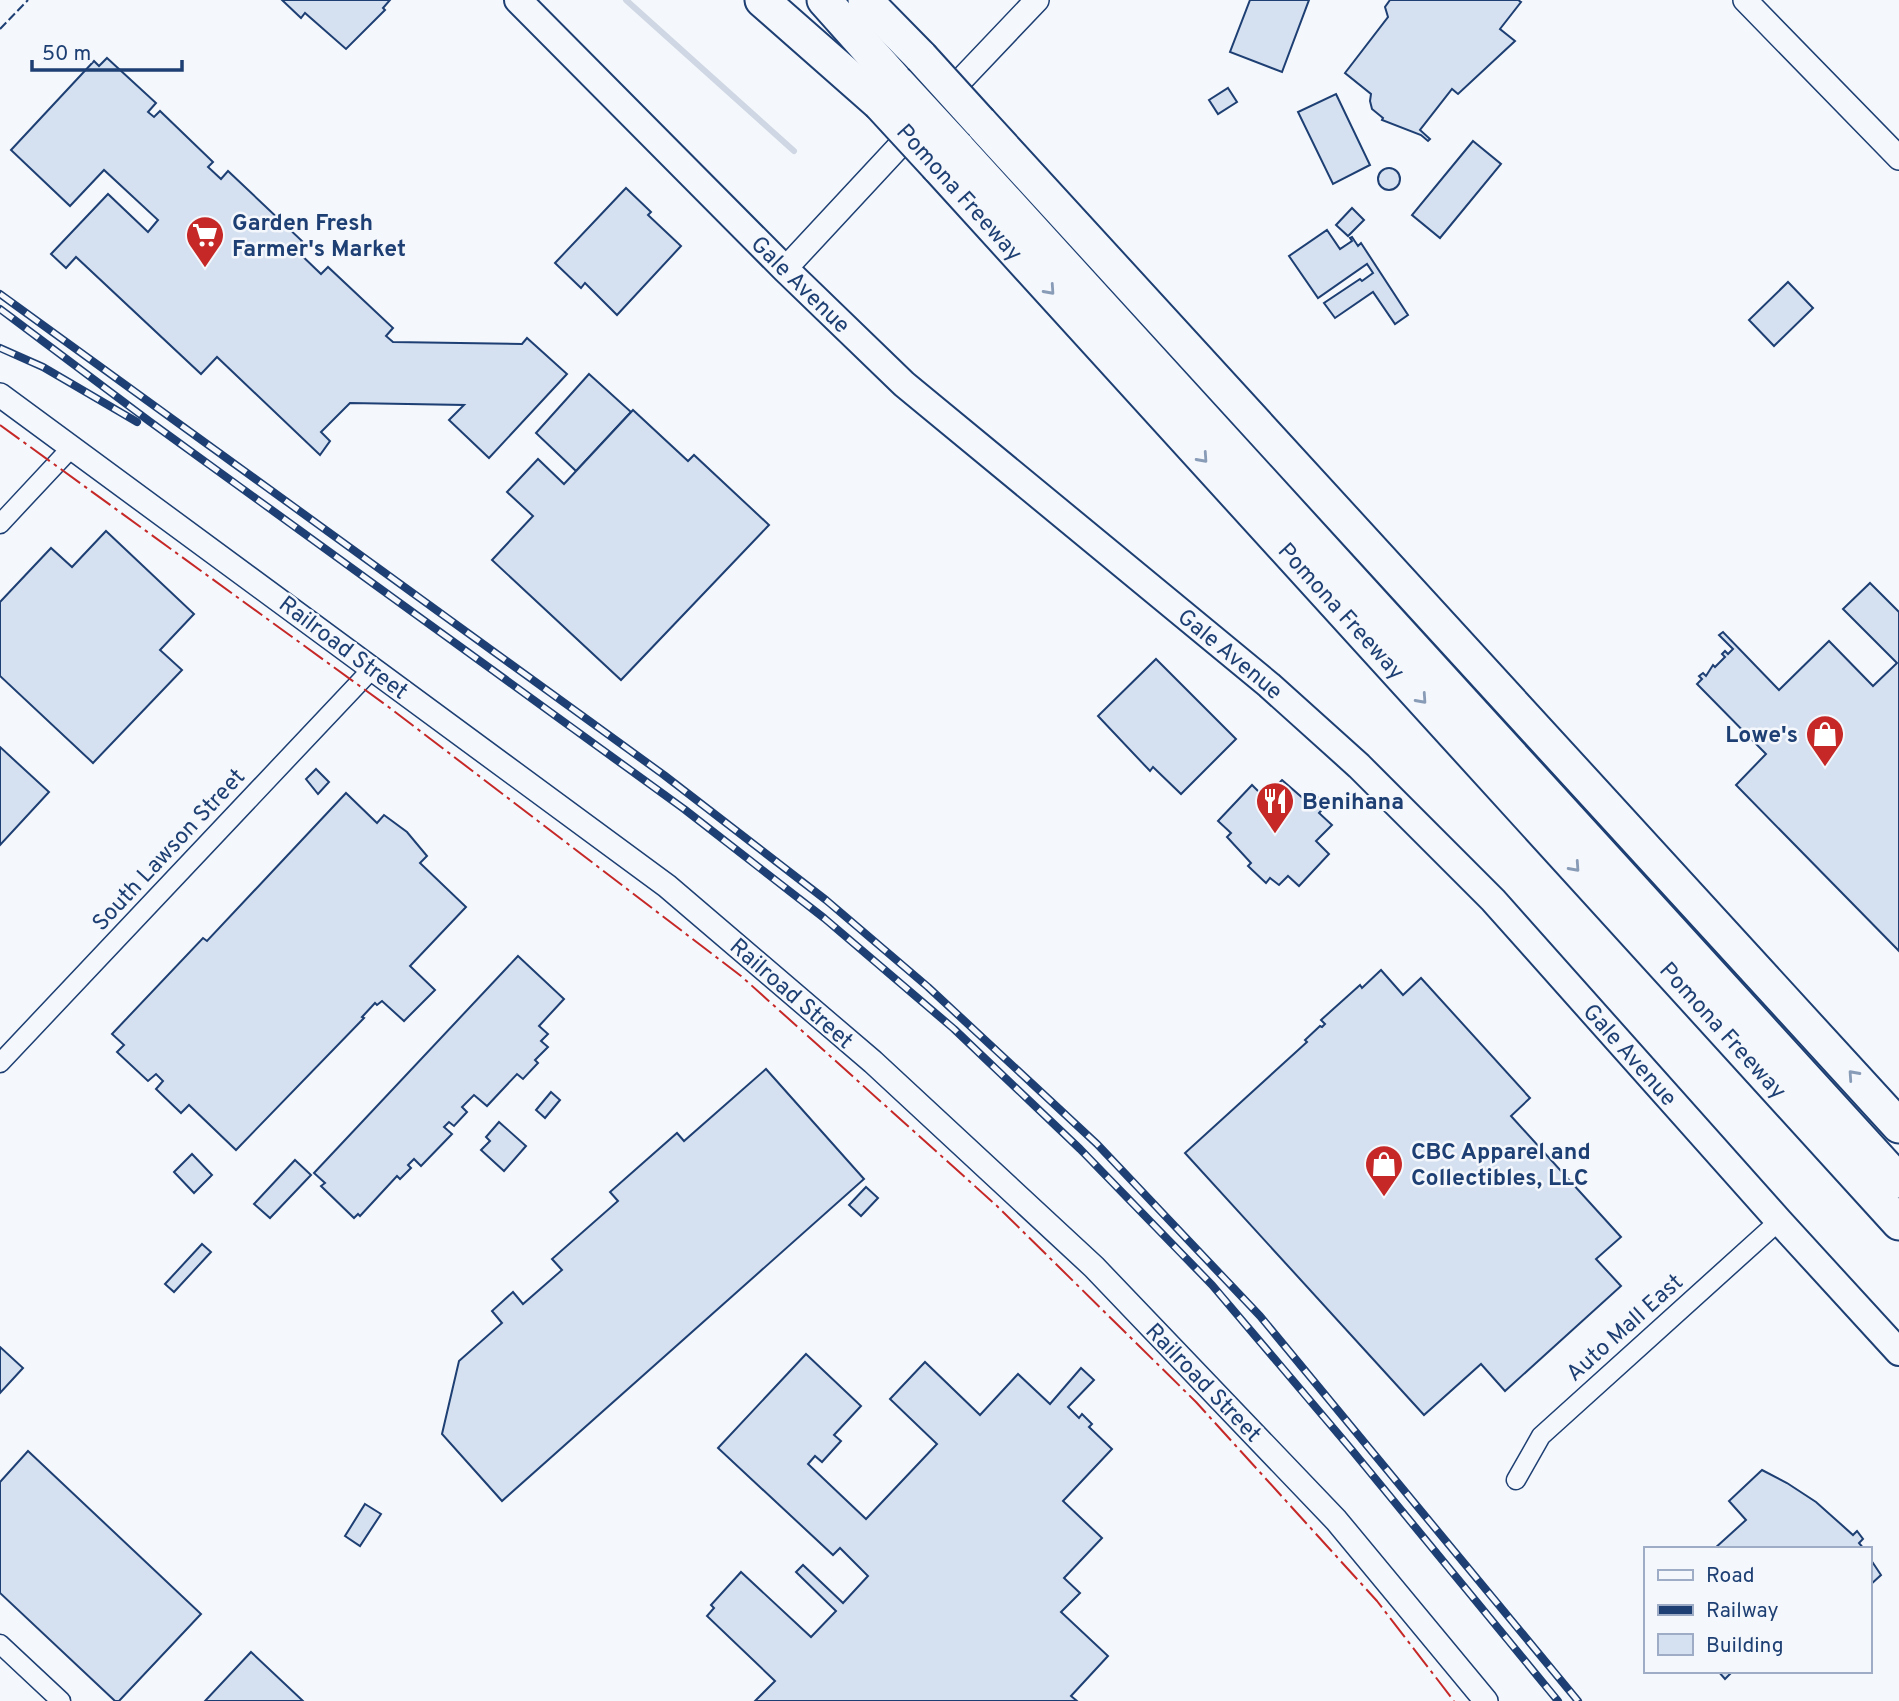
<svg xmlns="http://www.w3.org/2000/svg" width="1899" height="1701" font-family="Overpass,sans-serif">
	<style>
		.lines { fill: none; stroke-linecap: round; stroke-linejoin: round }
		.stream { stroke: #cfd7e4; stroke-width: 6 }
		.building { fill: #d5e0f0; stroke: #1d3f73; stroke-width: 2 }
		.minor-casing { stroke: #1d3f73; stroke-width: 21 }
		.tertiary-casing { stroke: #1d3f73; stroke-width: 26 }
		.secondary-casing { stroke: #1d3f73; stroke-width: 30 }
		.motorway-casing { stroke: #1d3f73; stroke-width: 37 }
		.minor { stroke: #f4f7fb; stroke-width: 18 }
		.tertiary { stroke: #f4f7fb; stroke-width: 23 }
		.secondary { stroke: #f4f7fb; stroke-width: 26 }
		.motorway { stroke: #f4f7fb; stroke-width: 33 }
		.rail-casing { stroke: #1d3f73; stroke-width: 8 }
		.rail { stroke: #f4f7fb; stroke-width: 5; stroke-dasharray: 16; stroke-linecap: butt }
		.motorway-bridge-casing { stroke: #1d3f73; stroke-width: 37; stroke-linecap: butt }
		.motorway-bridge { stroke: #f4f7fb; stroke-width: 33 }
		.fence { stroke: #1d3f73; stroke-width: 2; stroke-dasharray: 9 3.5; stroke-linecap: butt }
		.power { stroke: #c62828; stroke-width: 2; stroke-dasharray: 24 5 3.5 5; stroke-linecap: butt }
		.oneway { stroke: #889bb7 }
		.labels { text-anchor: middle; stroke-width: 5; stroke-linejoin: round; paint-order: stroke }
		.street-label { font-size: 23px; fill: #1d3f73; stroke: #f4f7fb }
		.poi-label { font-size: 23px; font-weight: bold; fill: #1d3f73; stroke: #f4f7fb; text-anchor: start }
	</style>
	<rect width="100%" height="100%" fill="#f4f7fb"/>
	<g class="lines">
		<!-- stream -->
		<path class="stream" d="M626 0 794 151"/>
	</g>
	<!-- building -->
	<g class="building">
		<path d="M282 0H390L383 8 385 10 346 49 305 13 301 18Z"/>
		<path d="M1250 0H1309L1282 72 1230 52Z"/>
		<path d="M1390 0H1518L1521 2 1500 29 1515 41 1458 94 1452 89 1420 130 1430 139 1428 141 1421 135 1382 120 1383 118 1372 109 1370 101 1371 94 1345 73 1388 17 1385 7Z"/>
		<path d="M107 58 156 103 148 112 154 117 160 111 213 162 208 167 221 179 228 171 302 241 295 249 321 274 328 267 393 328 386 336 393 342 522 344 527 338 567 374 489 458 449 420 464 405 350 403 321 432 330 441 320 455 217 357 201 374 76 257 66 268 51 254 108 194 148 232 158 220 104 170 70 206 11 150 94 61 99 66Z"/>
		<path d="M1228 88 1237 102 1218 114 1209 100Z"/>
		<path d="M1336 94 1370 165 1333 184 1298 112Z"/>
		<path d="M1473 141 1501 164 1440 238 1412 215Z"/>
		<circle cx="1389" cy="179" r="11"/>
		<path d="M626 188 651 212 648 215 681 246 617 315 585 283 581 288 555 263Z"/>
		<path d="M1352 208 1364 220 1348 236 1336 225Z"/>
		<path d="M1327 230 1340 249 1352 241 1350 238 1352 237 1358 246 1361 243 1408 315 1395 324 1373 292 1335 318 1324 303 1360 279 1362 281 1373 273 1367 264 1318 298 1289 256Z"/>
		<path d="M1788 282 1813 308 1774 346 1749 320Z"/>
		<path d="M589 374 631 412 576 471 536 433Z"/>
		<path d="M633 410 688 461 694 455 769 525 621 680 492 560 533 516 507 492 538 459 564 484Z"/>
		<path d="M106 531 194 614 160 650 182 670 93 763 0 676V602L51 548 72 567Z"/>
		<path d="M1870 583 1899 612V951L1736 785 1766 754 1697 684 1702 679 1699 676 1703 673 1706 676 1713 665 1715 667 1725 657 1722 654 1725 651 1728 654 1733 649 1719 635 1723 632 1779 690 1829 641 1873 686 1897 663 1843 609Z"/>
		<path d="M1156 659 1236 739 1181 794 1153 767 1150 771 1098 716Z"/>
		<path d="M0 747 49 792 0 845Z"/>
		<path d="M316 769 329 782 318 794 306 779Z"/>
		<path d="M1282 780 1305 800 1312 792 1326 805 1319 813 1332 825 1316 841 1329 854 1299 886 1288 876 1279 885 1270 878 1266 883 1248 866 1251 863 1227 837 1231 833 1218 821 1252 785 1263 796 1270 788 1279 797 1283 793 1276 786Z"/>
		<path d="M346 793 377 823 384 815 407 832 427 856 420 863 466 907 410 966 435 990 404 1021 382 1001 377 1005 375 1003 362 1017 364 1018 236 1150 189 1105 181 1113 156 1089 163 1081 156 1074 148 1081 117 1052 124 1045 112 1034 203 938 207 941Z"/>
		<path d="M518 956 564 999 539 1026 548 1034 541 1041 548 1047 535 1060 538 1063 523 1079 517 1074 487 1106 474 1095 462 1107 467 1112 454 1126 449 1122 444 1127 452 1134 421 1166 414 1159 408 1165 411 1168 400 1179 397 1176 360 1216 358 1214 354 1218 321 1186 325 1183 314 1173Z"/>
		<path d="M1381 970 1403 995 1421 978 1530 1098 1511 1116 1621 1237 1596 1259 1621 1286 1505 1391 1481 1364 1424 1415 1185 1153 1307 1042 1305 1040 1320 1026 1322 1027 1325 1024 1321 1020 1360 985 1362 988Z"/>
		<path d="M766 1069 864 1179 502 1501 442 1434 459 1361 502 1323 492 1311 513 1292 523 1304 562 1270 552 1259 618 1201 610 1192 677 1133 684 1141Z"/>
		<path d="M551 1092 560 1100 545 1118 536 1110Z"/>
		<path d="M499 1122 526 1146 504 1171 481 1150 490 1141 486 1137Z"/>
		<path d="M192 1154 212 1175 194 1193 174 1172Z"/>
		<path d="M295 1160 311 1175 270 1218 254 1204Z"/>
		<path d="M866 1187 878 1198 861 1216 849 1205Z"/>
		<path d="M202 1244 211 1252 174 1292 165 1284Z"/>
		<path d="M0 1347 23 1368 0 1393Z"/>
		<path d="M806 1354 861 1406 834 1435 841 1441 822 1462 815 1456 808 1464 866 1519 937 1444 890 1399 925 1362 980 1415 1018 1374 1050 1404 1081 1368 1094 1380 1068 1407 1079 1418 1082 1414 1092 1424 1089 1427 1112 1449 1063 1501 1102 1538 1064 1578 1080 1593 1061 1612 1108 1656 1071 1696 1077 1701H755L775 1681 707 1616 714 1608 711 1605 741 1572 811 1637 836 1611 796 1572 803 1565 843 1603 868 1576 840 1548 833 1555 718 1448Z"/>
		<path d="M28 1451 201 1614 119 1701H115L0 1593V1482Z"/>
		<path d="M1762 1470 1787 1483 1816 1502 1853 1535 1857 1531 1863 1539 1859 1543 1864 1549H1714L1746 1520 1729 1501Z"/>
		<path d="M365 1504 381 1514 360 1546 345 1536Z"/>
		<path d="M1869 1557 1881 1575 1869 1586Z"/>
		<path d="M251 1652 303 1701H205Z"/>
		<path d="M1718 1671H1733L1725 1679Z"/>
	</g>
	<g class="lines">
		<defs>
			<g id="minor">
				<path d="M0 524 72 447"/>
				<path d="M0 1063 373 668"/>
				<path d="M1516 1480 1541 1436 1779 1221"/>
				<path d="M0 1644 61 1701"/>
			</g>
			<g id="tertiary">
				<path d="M1745 0 1899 158"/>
				<path d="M943 99 1037 0"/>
				<path d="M785 269 917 127"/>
				<path d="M0 395 667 886 873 1062 1094 1267 1336 1520 1486 1701"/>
			</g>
			<g id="secondary">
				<path id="s1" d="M518 0 785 269 904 384 1269 685 1359 766 1493 900 1779 1221 1899 1352"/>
			</g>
			<g id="motorway">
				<path d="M762 0 879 103"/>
				<path d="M824 0 898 83"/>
				<path d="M865 0 921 57"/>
				<path d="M980 122 1899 1126"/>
				<path d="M957 147 1899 1181"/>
				<path id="s2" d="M938 167 1899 1223"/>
			</g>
		</defs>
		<!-- minor casing -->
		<use href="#minor" class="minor-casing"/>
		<!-- tertiary casing -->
		<use href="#tertiary" class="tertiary-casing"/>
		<!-- secondary casing -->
		<use href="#secondary" class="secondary-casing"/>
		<!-- motorway casing -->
		<use href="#motorway" class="motorway-casing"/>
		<!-- minor -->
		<use href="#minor" class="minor"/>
		<!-- tertiary -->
		<use href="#tertiary" class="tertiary"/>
		<!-- secondary -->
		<use href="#secondary" class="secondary"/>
		<!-- motorway -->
		<use href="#motorway" class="motorway"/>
		<defs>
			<g id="rail">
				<path d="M0 294 664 775 826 900 928 987 1097 1144 1260 1316 1578 1701"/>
				<path d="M0 309 149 421 684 809 824 918 954 1029 1080 1149 1212 1285 1351 1449 1558 1701"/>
				<path d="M0 348 43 367 137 422"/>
			</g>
		</defs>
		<!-- rail casing -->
		<use href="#rail" class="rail-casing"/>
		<!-- rail -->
		<use href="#rail" class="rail"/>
		<defs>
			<g id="motorway-bridge">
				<path d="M921 57 980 122"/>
				<path d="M898 83 957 147"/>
				<path d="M879 103 938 167"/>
			</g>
		</defs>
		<!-- motorway-bridge casing -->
		<use href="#motorway-bridge" class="motorway-bridge-casing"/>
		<!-- motorway-bridge -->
		<use href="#motorway-bridge" class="motorway-bridge"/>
		<!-- fence -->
		<path class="fence" d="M0 29 28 0"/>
		<!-- power -->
		<path class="power" d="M0 425 390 708 741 976 997 1206 1196 1402 1377 1601 1454 1701"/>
	</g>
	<!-- one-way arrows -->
	<defs><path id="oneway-chevron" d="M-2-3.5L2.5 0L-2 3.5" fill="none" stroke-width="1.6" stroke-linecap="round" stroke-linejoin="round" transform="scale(1.75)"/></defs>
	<g class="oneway">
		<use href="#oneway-chevron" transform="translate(1050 290) rotate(48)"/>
		<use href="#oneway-chevron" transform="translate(1203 458) rotate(48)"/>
		<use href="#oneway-chevron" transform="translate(1422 699) rotate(48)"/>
		<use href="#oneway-chevron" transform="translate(1575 867) rotate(48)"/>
		<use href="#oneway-chevron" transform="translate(1853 1075) rotate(-132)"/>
	</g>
	<!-- icons -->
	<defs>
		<symbol id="supermarket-pin" viewBox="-11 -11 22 30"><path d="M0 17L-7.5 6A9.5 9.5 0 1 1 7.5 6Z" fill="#c62828" stroke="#f4f7fb"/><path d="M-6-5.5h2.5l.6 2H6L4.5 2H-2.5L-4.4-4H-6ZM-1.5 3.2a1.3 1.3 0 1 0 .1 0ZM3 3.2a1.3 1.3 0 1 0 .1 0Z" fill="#fff"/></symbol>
		<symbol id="shop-pin" viewBox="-11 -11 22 30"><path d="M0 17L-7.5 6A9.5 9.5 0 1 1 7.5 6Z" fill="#c62828" stroke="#f4f7fb"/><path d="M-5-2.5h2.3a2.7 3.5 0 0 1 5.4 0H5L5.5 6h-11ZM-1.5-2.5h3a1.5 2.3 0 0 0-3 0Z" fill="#fff"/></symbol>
		<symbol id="restaurant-pin" viewBox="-11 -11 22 30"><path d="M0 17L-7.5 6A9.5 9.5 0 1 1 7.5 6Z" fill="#c62828" stroke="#f4f7fb"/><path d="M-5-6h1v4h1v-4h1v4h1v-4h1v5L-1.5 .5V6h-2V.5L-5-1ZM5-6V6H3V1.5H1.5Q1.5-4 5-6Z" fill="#fff"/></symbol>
	</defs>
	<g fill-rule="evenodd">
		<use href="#supermarket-pin" x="183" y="213" width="44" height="60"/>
		<use href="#shop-pin" x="1803" y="712" width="44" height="60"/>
		<use href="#restaurant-pin" x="1253" y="779" width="44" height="60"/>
		<use href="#shop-pin" x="1362" y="1142" width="44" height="60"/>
	</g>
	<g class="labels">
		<!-- street labels -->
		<g class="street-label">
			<text transform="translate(960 192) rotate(48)" y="8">Pomona Freeway</text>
			<text dy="8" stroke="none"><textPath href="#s1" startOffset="401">Gale Avenue</textPath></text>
			<text dy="8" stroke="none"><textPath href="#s2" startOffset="600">Pomona Freeway</textPath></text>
			<text transform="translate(344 647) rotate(37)" y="8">Railroad Street</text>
			<text dy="8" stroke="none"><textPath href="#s1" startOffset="968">Gale Avenue</textPath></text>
			<text transform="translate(168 849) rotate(-47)" y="8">South Lawson Street</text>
			<text transform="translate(792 993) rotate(41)" y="8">Railroad Street</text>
			<text dy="8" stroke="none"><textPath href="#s2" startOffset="1167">Pomona Freeway</textPath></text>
			<text dy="8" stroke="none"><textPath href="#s1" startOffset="1535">Gale Avenue</textPath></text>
			<text transform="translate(1624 1327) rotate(-42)" y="8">Auto Mall East</text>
			<text transform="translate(1204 1382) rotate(46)" y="8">Railroad Street</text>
		</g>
		<!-- poi labels -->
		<g class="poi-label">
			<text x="232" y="230">Garden Fresh<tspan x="232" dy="26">Farmer's Market</tspan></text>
			<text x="1798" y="742" text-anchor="end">Lowe's</text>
			<text x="1302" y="809">Benihana</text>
			<text x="1411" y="1159">CBC Apparel and<tspan x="1411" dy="26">Collectibles, LLC</tspan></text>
		</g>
	</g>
	<!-- legend -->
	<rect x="1644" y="1547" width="228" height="126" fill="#f4f7fb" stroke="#9eadc5" stroke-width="2"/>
	<rect x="1658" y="1570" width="35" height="10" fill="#f4f7fb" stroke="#9eadc5" stroke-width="2"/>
	<text x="1706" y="1582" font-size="21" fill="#1d3f73">Road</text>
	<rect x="1658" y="1605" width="35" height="10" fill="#1d3f73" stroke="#9eadc5" stroke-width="2"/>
	<text x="1706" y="1617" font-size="21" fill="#1d3f73">Railway</text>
	<rect x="1658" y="1634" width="35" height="21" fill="#d5e0f0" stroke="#9eadc5" stroke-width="2"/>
	<text x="1706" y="1652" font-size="21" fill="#1d3f73">Building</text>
	<!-- scale -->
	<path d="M32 60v10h150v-10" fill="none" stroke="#1d3f73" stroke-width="3.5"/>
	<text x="42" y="60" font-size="21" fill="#1d3f73" stroke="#f4f7fb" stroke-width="5" paint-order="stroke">50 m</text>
</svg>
